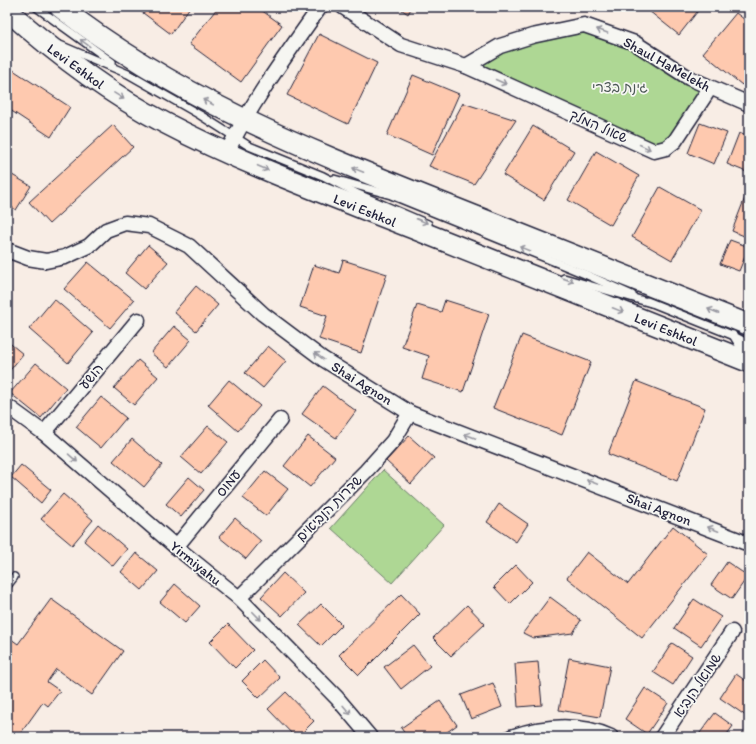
<svg xmlns="http://www.w3.org/2000/svg" width="756" height="744" font-family="Itim,'Playpen Sans Hebrew',sans-serif">
	<style>
		.green { fill: #aed794; stroke: #687c68 }
		.building { fill: #fec9af; stroke: #22223b }
		.lines { fill: none; stroke-linecap: round; stroke-linejoin: round }
		.lane-casing { stroke: #22223b; stroke-width: 10 }
		.street-casing { stroke: #22223b; stroke-width: 17 }
		.secondary-casing { stroke: #22223b; stroke-width: 23 }
		.lane { stroke: #f6f6f2; stroke-width: 7 }
		.street { stroke: #f6f6f2; stroke-width: 14 }
		.secondary { stroke: #f6f6f2; stroke-width: 20 }
		.oneway { stroke: #9797a0 }
		.labels { text-anchor: middle; stroke-width: 3.5; stroke-linejoin: round; paint-order: stroke }
		.street-label { font-size: 14px; fill: #22223b; stroke: #f6f6f2 }
		.park-label { font-size: 14px; fill: #4c5856; stroke: #f6f6f2 }
	</style>
	<rect width="100%" height="100%" fill="#f8ede5"/>
	<filter id="ink" filterUnits="userSpaceOnUse"><feTurbulence type="fractalNoise" baseFrequency=".025" numOctaves="2"/><feDisplacementMap in="SourceGraphic" scale="8" xChannelSelector="R" yChannelSelector="G"/><feConvolveMatrix kernelMatrix="1 2 1 2 8 2 1 2 1" color-interpolation-filters="sRGB"/></filter>
	<g filter="url(#ink)">
		<!-- green -->
		<g class="green">
			<path d="M567 28 602 31 707 94 675 141 647 148 474 69 492 50Z"/>
			<path d="M383 470 444 525 392 583 331 528Z"/>
		</g>
		<!-- building -->
		<g class="building">
			<path d="M135 7H190L171 34Z"/>
			<path d="M218 7H257L282 25 241 82 189 44Z"/>
			<path d="M398 7H412L408 14Z"/>
			<path d="M644 7H701L679 35Z"/>
			<path d="M736 13 749 23V76L742 85 703 53Z"/>
			<path d="M319 34 377 63 348 124 287 95Z"/>
			<path d="M10 68 70 107 51 137 7 108V72Z"/>
			<path d="M413 75 459 94 432 155 387 135Z"/>
			<path d="M463 103 516 120 474 184 429 166Z"/>
			<path d="M700 123 727 133 714 164 688 153Z"/>
			<path d="M113 125 133 147 49 224 29 202Z"/>
			<path d="M533 126 574 151 544 200 503 175Z"/>
			<path d="M739 133 749 137V173L727 164Z"/>
			<path d="M596 151 639 176 611 225 568 200Z"/>
			<path d="M7 172 31 186 16 210 7 204Z"/>
			<path d="M660 187 701 210 672 260 632 237Z"/>
			<path d="M746 195 749 197V238L732 231Z"/>
			<path d="M730 240 749 247 739 271 720 264Z"/>
			<path d="M148 245 168 262 144 289 125 273Z"/>
			<path d="M343 260 387 274 361 353 319 339 327 316 300 307 314 265 339 273Z"/>
			<path d="M88 262 134 300 110 328 64 289Z"/>
			<path d="M196 286 218 305 196 331 174 312Z"/>
			<path d="M54 299 93 333 68 363 29 329Z"/>
			<path d="M445 300 489 314 463 392 422 379 429 356 402 347 417 305 441 312Z"/>
			<path d="M174 326 191 340 168 367 151 353Z"/>
			<path d="M522 335 591 362 562 435 493 408Z"/>
			<path d="M7 341 23 354 7 374Z"/>
			<path d="M268 346 286 361 263 388 245 373Z"/>
			<path d="M138 360 158 377 134 405 114 388Z"/>
			<path d="M36 363 66 388 41 418 10 393Z"/>
			<path d="M229 380 260 406 238 431 208 405Z"/>
			<path d="M636 381 705 408 677 481 608 454Z"/>
			<path d="M323 386 356 411 336 438 302 414Z"/>
			<path d="M101 397 126 418 101 448 76 427Z"/>
			<path d="M208 426 228 442 201 474 181 457Z"/>
			<path d="M308 436 335 457 310 487 284 466Z"/>
			<path d="M409 436 434 458 411 484 386 461Z"/>
			<path d="M132 439 162 465 144 487 113 461Z"/>
			<path d="M21 465 51 490 41 503 11 477Z"/>
			<path d="M265 471 288 489 266 516 243 498Z"/>
			<path d="M189 477 204 490 181 517 166 504Z"/>
			<path d="M63 494 93 520 72 545 41 519Z"/>
			<path d="M499 504 528 524 516 542 487 522Z"/>
			<path d="M235 518 261 541 246 559 219 537Z"/>
			<path d="M98 524 127 549 113 566 84 541Z"/>
			<path d="M673 526 708 554 642 638 567 578 587 552 628 584Z"/>
			<path d="M136 553 158 571 142 590 121 572Z"/>
			<path d="M727 562 748 576 732 599 711 585Z"/>
			<path d="M516 565 532 582 510 604 494 587Z"/>
			<path d="M283 573 304 593 282 616 261 597Z"/>
			<path d="M175 584 200 606 185 623 160 602Z"/>
			<path d="M401 594 420 614 359 675 339 655Z"/>
			<path d="M550 597 581 620 573 633 533 638 523 633Z"/>
			<path d="M51 599 123 651 92 695 56 669 47 682 60 691 48 706 43 702 18 737H7V636L18 644Z"/>
			<path d="M694 599 721 617 701 646 674 628Z"/>
			<path d="M321 604 342 625 321 646 299 625Z"/>
			<path d="M467 605 485 624 451 656 433 638Z"/>
			<path d="M228 624 253 650 235 668 210 642Z"/>
			<path d="M672 643 692 656 673 685 653 672Z"/>
			<path d="M413 645 430 666 401 689 384 667Z"/>
			<path d="M569 658 610 666 600 717 559 710Z"/>
			<path d="M263 660 280 678 259 698 242 681Z"/>
			<path d="M538 662 542 705 518 707 515 664Z"/>
			<path d="M736 674 749 683V718L720 698Z"/>
			<path d="M493 683 502 707 471 719 461 695Z"/>
			<path d="M645 688 668 703 647 734 625 719Z"/>
			<path d="M286 692 314 721 298 737H295L268 709Z"/>
			<path d="M440 701 457 725 440 737H407L401 728Z"/>
			<path d="M715 713 733 726 725 737H697Z"/>
		</g>
		<g class="lines">
			<defs>
				<g id="lane">
					<path d="M36 7 112 62"/>
					<path d="M60 45 128 74 200 115 249 146 323 176 358 194 428 224"/>
					<path d="M334 179 391 195 585 274 632 295"/>
					<path d="M564 278 651 303"/>
					<path d="M647 301 732 335 749 344"/>
					<path d="M733 335 745 355"/>
					<path d="M7 586 14 577"/>
				</g>
				<g id="street">
					<path d="M343 7 401 45 466 66 654 151 666 148 675 141 710 88"/>
					<path d="M466 66 500 46 532 36 584 25 635 43 689 78 749 104"/>
					<path d="M227 152C253 100 287 54 320 7"/>
					<path d="M7 250 28 258 46 261 65 257 89 246 106 230 125 223 149 226 189 246 263 314 323 359 410 413 749 544"/>
					<path d="M749 345V357"/>
					<path d="M7 406 44 433 176 547 239 598 337 698 370 737"/>
					<path d="M44 433 138 320"/>
					<path d="M176 547 280 420"/>
					<path d="M239 598 366 471 393 441 410 413"/>
					<path d="M511 737C543 726 579 723 611 737"/>
					<path d="M662 737 732 632"/>
				</g>
				<g id="secondary">
					<path d="M60 7C174 96 299 146 432 199 538 241 644 283 749 325"/>
					<path d="M7 10C55 53 107 93 165 123 245 165 334 197 417 230 528 274 638 318 749 362"/>
				</g>
			</defs>
			<!-- lane casing -->
			<use href="#lane" class="lane-casing"/>
			<!-- street casing -->
			<use href="#street" class="street-casing"/>
			<!-- secondary casing -->
			<use href="#secondary" class="secondary-casing"/>
			<!-- lane -->
			<use href="#lane" class="lane"/>
			<!-- street -->
			<use href="#street" class="street"/>
			<!-- secondary -->
			<use href="#secondary" class="secondary"/>
		</g>
		<!-- one-way arrows -->
		<defs><path id="oneway-shaft" d="M-6 0H5M1.5-3L5.5 0L1.5 3" fill="none" stroke-width="1.6" stroke-linecap="round" stroke-linejoin="round"/></defs>
		<g class="oneway">
			<use href="#oneway-shaft" transform="translate(602 31) rotate(-160)"/>
			<use href="#oneway-shaft" transform="translate(85 43) rotate(-144)"/>
			<use href="#oneway-shaft" transform="translate(501 82) rotate(24)"/>
			<use href="#oneway-shaft" transform="translate(119 96) rotate(32)"/>
			<use href="#oneway-shaft" transform="translate(208 102) rotate(-152)"/>
			<use href="#oneway-shaft" transform="translate(645 147) rotate(25)"/>
			<use href="#oneway-shaft" transform="translate(263 168) rotate(23)"/>
			<use href="#oneway-shaft" transform="translate(358 170) rotate(-158)"/>
			<use href="#oneway-shaft" transform="translate(422 221) rotate(22)"/>
			<use href="#oneway-shaft" transform="translate(525 249) rotate(-158)"/>
			<use href="#oneway-shaft" transform="translate(568 280) rotate(19)"/>
			<use href="#oneway-shaft" transform="translate(618 310) rotate(22)"/>
			<use href="#oneway-shaft" transform="translate(713 311) rotate(-158)"/>
			<use href="#oneway-shaft" transform="translate(319 356) rotate(-144)"/>
			<use href="#oneway-shaft" transform="translate(470 436) rotate(-159)"/>
			<use href="#oneway-shaft" transform="translate(73 458) rotate(41)"/>
			<use href="#oneway-shaft" transform="translate(592 482) rotate(-159)"/>
			<use href="#oneway-shaft" transform="translate(713 529) rotate(-159)"/>
			<use href="#oneway-shaft" transform="translate(257 616) rotate(46)"/>
			<use href="#oneway-shaft" transform="translate(347 710) rotate(50)"/>
		</g>
	</g>
	<g class="labels">
		<!-- street labels -->
		<g class="street-label">
			<text transform="translate(667 64) rotate(29)" y="5">Shaul HaMelekh</text>
			<text transform="translate(76 66) rotate(36)" y="5">Levi Eshkol</text>
			<text transform="translate(599 126) rotate(24)" y="5">שאול המלך</text>
			<text transform="translate(365 210) rotate(22)" y="5">Levi Eshkol</text>
			<text transform="translate(666 329) rotate(22)" y="5">Levi Eshkol</text>
			<text transform="translate(91 376) rotate(-50)" y="5">הושע</text>
			<text transform="translate(362 383) rotate(32)" y="5">Shai Agnon</text>
			<text transform="translate(228 483) rotate(-51)" y="5">עמוס</text>
			<text transform="translate(329 508) rotate(-45)" y="5">שדרות הנביאים</text>
			<text transform="translate(659 509) rotate(21)" y="5">Shai Agnon</text>
			<text transform="translate(196 563) rotate(39)" y="5">Yirmiyahu</text>
			<text transform="translate(697 685) rotate(-56)" y="5">שמואל הנביא</text>
		</g>
		<!-- park labels -->
		<g class="park-label">
			<text x="620" y="92">גינת בצרי</text>
		</g>
	</g>
	<!-- margin -->
	<rect width="756" height="744" fill="none" stroke="#f6f6f2" stroke-width="24"/>
	<rect x="12" y="12" width="732" height="720" fill="none" stroke="#22223b" stroke-width="1.5" filter="url(#ink)"/>
</svg>
